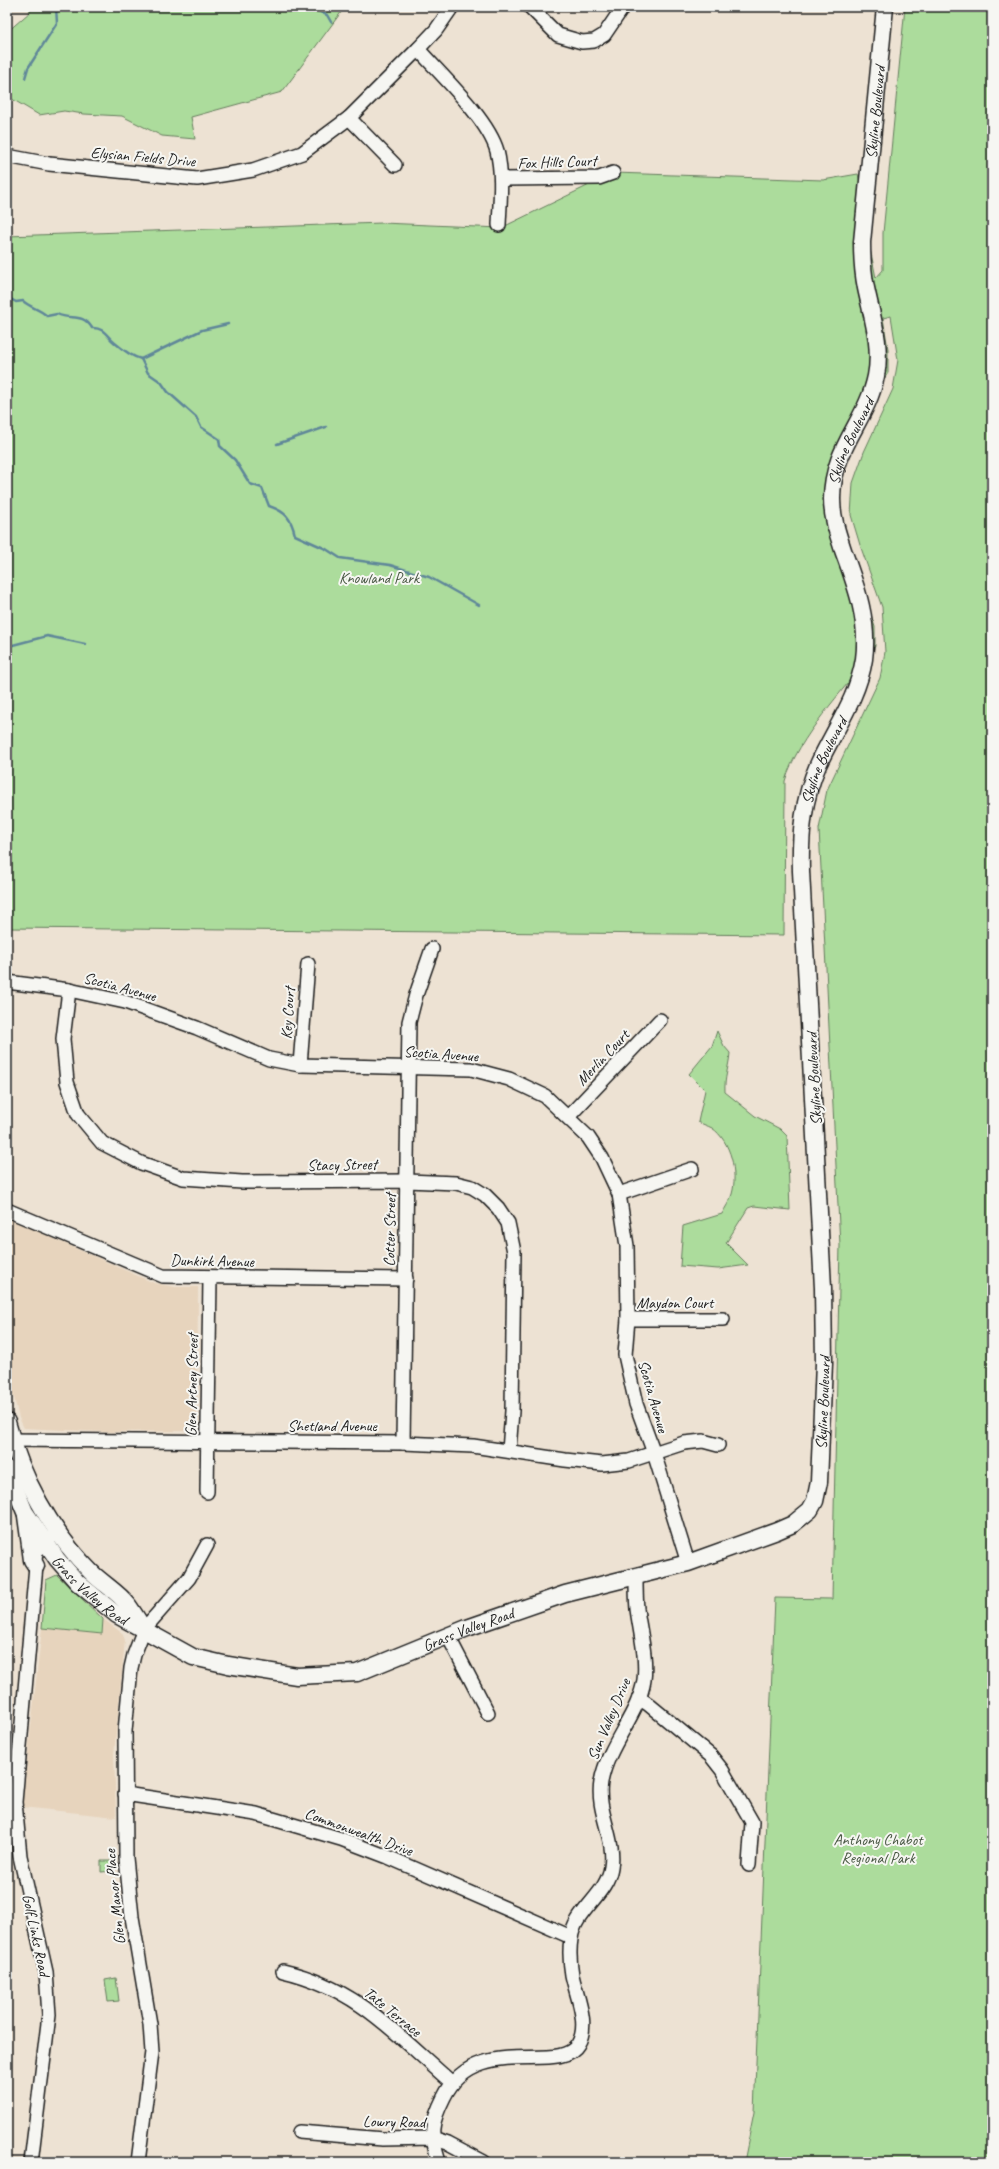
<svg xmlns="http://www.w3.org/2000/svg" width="999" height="2169" font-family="Caveat,sans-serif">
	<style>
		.built { fill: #e7d4bd }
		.green { fill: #acdc9c; stroke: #647c5c }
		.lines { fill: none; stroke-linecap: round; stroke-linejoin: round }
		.stream { stroke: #5f8799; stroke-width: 2.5 }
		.minor-casing { stroke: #1c1c1c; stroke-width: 16 }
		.major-casing { stroke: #1c1c1c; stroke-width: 19 }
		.minor { stroke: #f6f6f2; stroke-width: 13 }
		.major { stroke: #f6f6f2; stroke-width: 16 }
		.labels { text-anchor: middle; stroke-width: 4; stroke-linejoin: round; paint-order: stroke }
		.street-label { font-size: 16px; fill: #1c1c1c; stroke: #f6f6f2 }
		.park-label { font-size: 16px; fill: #475642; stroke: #f6f6f2 }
	</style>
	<rect width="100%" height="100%" fill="#ede2d3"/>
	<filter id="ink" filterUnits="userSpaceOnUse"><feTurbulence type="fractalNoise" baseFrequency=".025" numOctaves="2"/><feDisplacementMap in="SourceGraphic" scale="8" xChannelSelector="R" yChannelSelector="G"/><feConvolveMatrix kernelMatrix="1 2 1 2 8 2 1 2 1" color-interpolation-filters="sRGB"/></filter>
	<g filter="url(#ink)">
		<!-- built -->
		<g class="built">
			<path d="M7 1218 154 1283 175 1287H198L197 1423 194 1429 189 1431 105 1432 24 1428 19 1418 7 1369Z"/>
			<path d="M103 1619 122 1633 125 1640 114 1754 116 1817 22 1807 42 1628 102 1634Z"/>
		</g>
		<!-- green -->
		<g class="green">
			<path d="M29 7H345L282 92 191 117 195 139 162 136 122 116 84 114 64 111 39 115 7 96V32L30 12Z"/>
			<path d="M905 7H992V2162H744L754 2112 775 1598 832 1599 840 1245 819 829 827 790 880 678 885 652 882 607 860 545 851 515 853 483 864 452 893 389 898 360 891 316 883 318 888 349V373L854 423 835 508 875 627V646L872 653C844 690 798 737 785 781L784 935 7 928V236L382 223 501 228 614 173 823 180 858 174 869 222 870 248 876 278 883 270V233Z"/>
			<path d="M717 1031 724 1046 730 1053C729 1067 724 1078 725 1092L755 1116 780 1129 787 1136 790 1210 754 1206 748 1208 726 1243 748 1265 718 1269 680 1266 683 1226 722 1214C725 1208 730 1201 732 1194 738 1173 731 1141 712 1128 708 1126 702 1124 698 1122L705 1090 689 1074 712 1046Z"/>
			<path d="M57 1575 103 1619 102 1634 42 1628 46 1580Z"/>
			<path d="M101 1861H113V1871L101 1872Z"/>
			<path d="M116 1978 119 2001 108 2002 105 1980Z"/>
		</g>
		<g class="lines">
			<!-- stream -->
			<g class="stream">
				<path d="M318 7 316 10 327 15 331 22"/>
				<path d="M25 78 28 68 57 23 56 7"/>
				<path d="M7 297 16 302 23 301C31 308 40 309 47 316L57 314C71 321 82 312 92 328 104 327 107 337 115 343 122 349 132 357 141 359"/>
				<path d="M141 359 148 373 161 382 168 392 196 417 201 427 219 439 220 446 235 460 250 484 262 488 269 506C286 512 291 518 295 535L326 549 340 558 390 565 429 577 479 605"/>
				<path d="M141 359 202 330 228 324"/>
				<path d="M277 444 326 427"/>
				<path d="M7 648 9 646 47 636 85 644"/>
			</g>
			<defs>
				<g id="minor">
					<path d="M530 7 558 35 582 42 594 41 604 35 623 7"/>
					<path d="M418 49C441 75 488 119 497 151 503 175 500 201 499 225"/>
					<path d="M349 118 395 165"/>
					<path d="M7 156 49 164 197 179 253 170 302 153 349 118 418 49 436 30 452 7"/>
					<path d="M501 179 599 178 613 173"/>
					<path d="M7 982 69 990 125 1002 197 1028 269 1059 300 1065 471 1069 509 1079 545 1096 588 1137 602 1158 619 1194 627 1246 628 1319 625 1355 636 1404 654 1453 688 1563"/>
					<path d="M69 990 63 1039 67 1082 78 1114 102 1143 141 1163 183 1178 242 1182 407 1181 456 1183 472 1187 485 1195 498 1208 508 1223 514 1252 512 1411 509 1451"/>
					<path d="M300 1065 308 964"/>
					<path d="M568 1117 660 1020"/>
					<path d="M619 1194 692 1169"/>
					<path d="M7 1210 163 1276 406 1279"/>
					<path d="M628 1319H723"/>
					<path d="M7 1440 403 1443 473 1446 565 1460 602 1464 629 1461 684 1443 703 1441 718 1445"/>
					<path d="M403 1443 409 1022 416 995 432 949"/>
					<path d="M207 1492 210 1278"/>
					<path d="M448 1636 488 1713"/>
					<path d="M639 1698 648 1704 711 1756 722 1770 752 1822 749 1865"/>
					<path d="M125 1794 256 1814 341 1839 388 1857 571 1937"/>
					<path d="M283 1971C357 1988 396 2034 451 2082"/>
					<path d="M299 2132 383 2139 432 2138 448 2143 484 2162"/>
					<path d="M31 2162 49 2015 46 1972 20 1856 15 1802 36 1566C32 1551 42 1543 53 1536"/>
					<path d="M138 2162 152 2052 150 2024 132 1917 126 1858 125 1731 131 1668 134 1655 144 1629 189 1578 207 1545"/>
					<path d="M439 2162C430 2133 430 2125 444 2097 476 2031 560 2076 578 2044 590 2024 576 1995 572 1975 570 1963 569 1951 571 1939 574 1911 607 1895 611 1867 616 1839 596 1811 601 1782 608 1744 639 1714 644 1680 647 1657 640 1632 637 1609 636 1598 636 1587 636 1577"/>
				</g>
				<g id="major">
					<path d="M7 1422C21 1477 51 1532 91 1572 103 1584 118 1592 128 1605 133 1612 138 1620 143 1628"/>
					<path id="s1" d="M7 1469 25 1512 57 1559 78 1583 117 1615 193 1657 228 1665 297 1676 357 1673 467 1628 565 1594 688 1563 777 1531 793 1524 810 1510 815 1501 819 1482 824 1363 823 1288 801 871C800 834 803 799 818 765 834 730 858 698 864 659 869 622 857 588 844 553 838 535 832 518 832 499 832 448 867 421 876 376 882 346 872 317 866 288 863 273 862 258 862 242L885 7"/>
					<path d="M26 1516 32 1560 36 1566"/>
				</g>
			</defs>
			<!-- minor casing -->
			<use href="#minor" class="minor-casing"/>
			<!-- major casing -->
			<use href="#major" class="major-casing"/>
			<!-- minor -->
			<use href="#minor" class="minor"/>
			<!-- major -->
			<use href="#major" class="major"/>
		</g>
	</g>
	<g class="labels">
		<!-- street labels -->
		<g class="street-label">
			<text dy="6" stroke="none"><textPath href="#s1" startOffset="2350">Skyline Boulevard</textPath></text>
			<text transform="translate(143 156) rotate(5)" y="6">Elysian Fields Drive</text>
			<text transform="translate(557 161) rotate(-2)" y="6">Fox Hills Court</text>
			<text dy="6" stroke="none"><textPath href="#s1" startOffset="2014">Skyline Boulevard</textPath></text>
			<text dy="6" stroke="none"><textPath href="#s1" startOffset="1678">Skyline Boulevard</textPath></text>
			<text transform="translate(120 986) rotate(15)" y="6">Scotia Avenue</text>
			<text transform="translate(287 1013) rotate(-86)" y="6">Key Court</text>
			<text transform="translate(441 1053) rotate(4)" y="6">Scotia Avenue</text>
			<text transform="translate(602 1057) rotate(-47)" y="6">Merlin Court</text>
			<text transform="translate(813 1079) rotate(-93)" y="6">Skyline Boulevard</text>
			<text transform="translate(342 1164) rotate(-1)" y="6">Stacy Street</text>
			<text transform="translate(389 1230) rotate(-89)" y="6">Cotter Street</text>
			<text transform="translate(212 1260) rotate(1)" y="6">Dunkirk Avenue</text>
			<text x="675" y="1308">Maydon Court</text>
			<text transform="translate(191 1385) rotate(-89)" y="6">Glen Artney Street</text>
			<text transform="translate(654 1396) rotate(74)" y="6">Scotia Avenue</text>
			<text dy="6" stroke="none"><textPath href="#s1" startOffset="1031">Skyline Boulevard</textPath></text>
			<text x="332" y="1431">Shetland Avenue</text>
			<text dy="6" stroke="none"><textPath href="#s1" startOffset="149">Grass Valley Road</textPath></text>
			<text dy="6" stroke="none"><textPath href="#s1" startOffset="558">Grass Valley Road</textPath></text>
			<text transform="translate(608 1719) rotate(-67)" y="6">Sun Valley Drive</text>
			<text transform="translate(359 1831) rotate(20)" y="6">Commonwealth Drive</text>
			<text transform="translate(114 1897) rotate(-96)" y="6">Glen Manor Place</text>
			<text transform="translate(37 1935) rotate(78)" y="6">Golf Links Road</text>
			<text transform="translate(393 2011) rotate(39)" y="6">Tate Terrace</text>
			<text transform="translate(394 2121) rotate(1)" y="6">Lowry Road</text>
		</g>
		<!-- park labels -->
		<g class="park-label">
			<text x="379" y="583">Knowland Park</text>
			<text x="878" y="1845">Anthony Chabot<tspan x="878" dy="18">Regional Park</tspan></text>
		</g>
	</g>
	<!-- margin -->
	<rect width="999" height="2169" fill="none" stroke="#f6f6f2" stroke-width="24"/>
	<rect x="12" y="12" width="975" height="2145" fill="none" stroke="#1c1c1c" stroke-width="1.5" filter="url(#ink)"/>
</svg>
